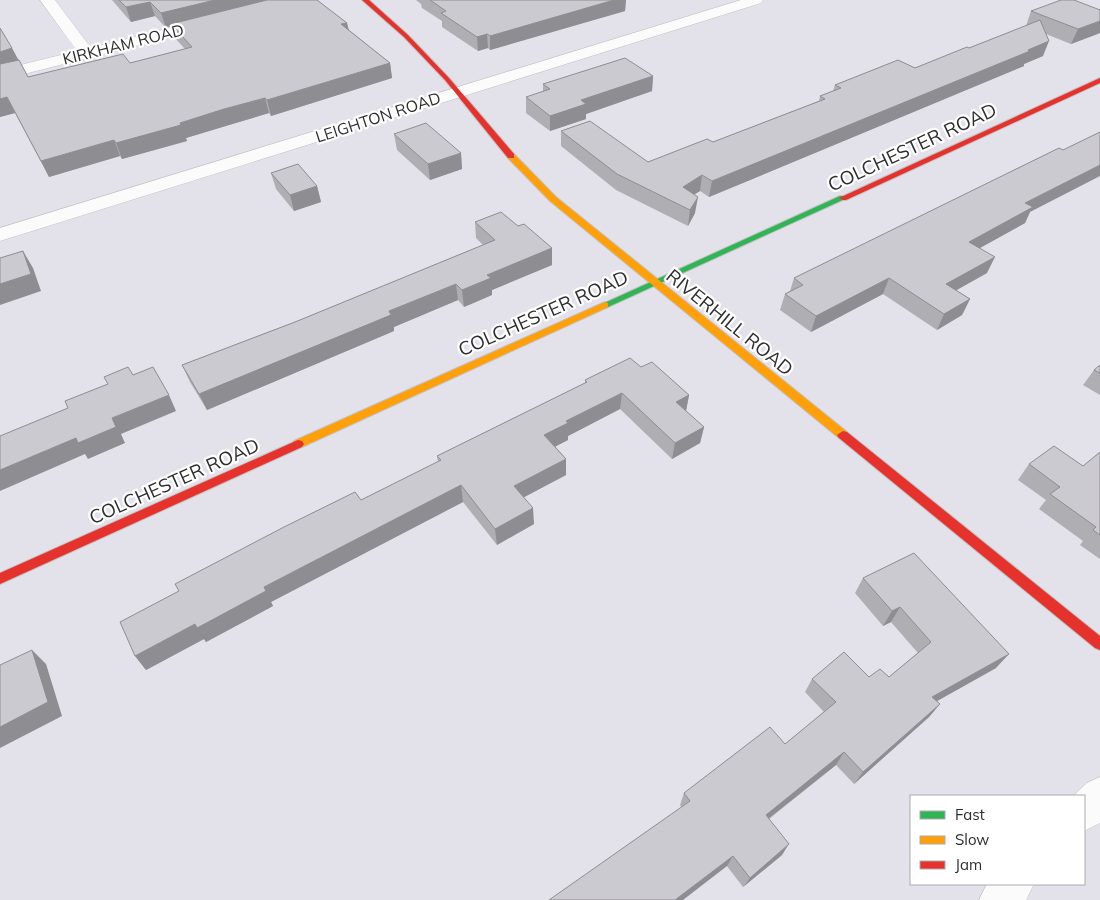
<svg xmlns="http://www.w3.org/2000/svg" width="1100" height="900" font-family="Mulish,sans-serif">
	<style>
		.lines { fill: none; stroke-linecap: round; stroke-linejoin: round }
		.street-casing { stroke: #c2c2c2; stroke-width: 1 }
		.fast-casing { stroke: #c2c2c2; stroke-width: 2 }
		.slow-casing { stroke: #c2c2c2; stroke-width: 2 }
		.jam-casing { stroke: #c2c2c2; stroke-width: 2 }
		.street { fill: #fbfbfc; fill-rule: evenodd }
		.fast { fill: #30b455; fill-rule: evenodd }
		.slow { fill: #ff9f0a; fill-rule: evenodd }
		.jam { fill: #e5322d; fill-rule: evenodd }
		.wall { fill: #afaeb3 }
		.shaded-wall { fill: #8e8d92 }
		.building { fill: #cbcad0; stroke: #8e8d92 }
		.labels { text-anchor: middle; stroke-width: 4.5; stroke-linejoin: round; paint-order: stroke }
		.far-street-label { font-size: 16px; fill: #2d2d2d; stroke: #fff }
		.street-label { font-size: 19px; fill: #2d2d2d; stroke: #fff }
	</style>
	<rect width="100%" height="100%" fill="#e3e2eb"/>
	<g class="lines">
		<defs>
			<g id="street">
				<path d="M40 0H55L91 48 210 18 215 20 218 23 215 26 0 80V70L77 51Z"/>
				<path d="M741 0H763L761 3 0 241V228Z"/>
				<path d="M1100 777V823L1084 831V796H1073L1087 783Z"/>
				<path d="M987 884H1034L1026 900H979Z"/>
			</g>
			<path id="fast" d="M840 196H843L847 198 608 307 605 308 600 305Z"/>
			<g id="slow">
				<path d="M508 154H514L556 197 847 432 849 435 847 438H839L550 201 508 158Z"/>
				<path d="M605 302 608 303V307L302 447H294L292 444 294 441Z"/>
			</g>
			<g id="jam">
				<path d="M362 0H369L408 35 449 78 514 154V158H508L445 80 404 37Z"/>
				<path d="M1100 78V83L846 200H843L839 198Z"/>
				<path d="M843 431 847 432 1100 636V650L1095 648 839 438 837 435Z"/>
				<path d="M298 440 302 441 304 444 302 447 0 584V573Z"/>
			</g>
		</defs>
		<!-- street casing -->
		<use href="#street" class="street-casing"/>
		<!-- fast casing -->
		<use href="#fast" class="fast-casing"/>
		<!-- slow casing -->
		<use href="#slow" class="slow-casing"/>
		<!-- jam casing -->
		<use href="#jam" class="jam-casing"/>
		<!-- street -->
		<use href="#street" class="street"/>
		<!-- fast -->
		<use href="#fast" class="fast"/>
		<!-- slow -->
		<use href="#slow" class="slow"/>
		<!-- jam -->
		<use href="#jam" class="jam"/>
	</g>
	<!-- wall -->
	<g class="wall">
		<path d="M112 0H317L347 23 349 30 390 63 392 78 271 116 269 113 229 125 186 138 187 141 122 159 120 156 49 177 15 113 0 117V28L28 77 130 63 185 49 175 38 172 26 166 28 155 16 131 22Z"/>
		<path d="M416 0H626L625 11 490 50 488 48 478 51 442 27V21L422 8 421 4Z"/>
		<path d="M1100 10V33L1071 44 1046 34 1043 56 1024 64V66L709 197 700 191 694 194 695 213 688 226 616 190 561 146V131L648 162 713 142 819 101 820 96 833 91 835 85 915 68 969 48 1026 26 1031 11Z"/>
		<path d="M653 76 652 91 586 114V119L550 131 526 113V97L543 92V84Z"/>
		<path d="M394 134 461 153 462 169 430 180 397 150Z"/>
		<path d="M271 173 317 186 321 202 294 211 276 189Z"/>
		<path d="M1030 212 1025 223 979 248 987 273 956 290 970 299 962 315 937 330 883 294 811 332 780 310 785 294 790 291 794 278Z"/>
		<path d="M475 222 518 226 552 248V265L492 290V295L464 307 458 300 394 327V331L207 410 190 382 182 365 295 322 483 245 476 238Z"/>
		<path d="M1100 365V395L1083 385 1094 370Z"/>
		<path d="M641 367 689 395 686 411 704 427 700 443 672 459 620 409 568 436V440L555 446 566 459V475L524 497 534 524 497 545 463 502 271 602 273 606 206 642 204 639 146 670 135 656 361 500 438 462 437 456 585 383V380Z"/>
		<path d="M1100 452V559L1080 545 1083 541 1039 509 1046 500 1018 480 1029 464 1083 466Z"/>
		<path d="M863 578 996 668 937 701 940 704 929 717 854 784 836 765 769 819 782 855 743 887 680 805 684 793 785 744 824 712 805 692 812 679 889 677 918 653 891 622 883 626 855 593Z"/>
	</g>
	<!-- shaded-wall -->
	<g class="shaded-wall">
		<path d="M215 0H277L171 24 172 26 166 28 161 13Z"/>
		<path d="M614 0H626L625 11 490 50V36Z"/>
		<path d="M150 2 155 16 131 22 126 7Z"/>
		<path d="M1100 21V33L1071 44 1078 29Z"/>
		<path d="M347 23 350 37 341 24Z"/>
		<path d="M487 34 488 48 478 51 477 37Z"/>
		<path d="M1049 41 1043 56 1024 64V66L709 197 712 181Z"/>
		<path d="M12 48 20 63 0 68V52Z"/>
		<path d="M390 63 392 78 271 116 267 100Z"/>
		<path d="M653 76 652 91 586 114V119L550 131V116L581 100Z"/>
		<path d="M7 97 15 113 0 117V99Z"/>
		<path d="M265 98 269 113 229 125 186 138 187 141 122 159 116 143 224 109Z"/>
		<path d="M114 140 120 156 49 177 41 161Z"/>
		<path d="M461 153 462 169 430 180 428 164Z"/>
		<path d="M1100 165V176L1030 212 1025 223 962 258 969 242 1025 203Z"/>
		<path d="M702 175 700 191 681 203 683 187Z"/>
		<path d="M317 186 321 202 294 211 290 195Z"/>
		<path d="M698 197 695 213 688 226 690 210Z"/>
		<path d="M552 248V265L492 290V295L464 307 462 290 487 275Z"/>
		<path d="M23 251 33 268 41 291 0 305V284Z"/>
		<path d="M995 257 987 273 939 300 946 284Z"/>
		<path d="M889 278 883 294 811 332 816 316Z"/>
		<path d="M456 284 458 300 394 327V331L207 410 199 394 389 311Z"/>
		<path d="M970 299 962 315 937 330 944 314Z"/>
		<path d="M622 393 620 409 568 436V440L545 452 544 435 566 421Z"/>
		<path d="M169 395 176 411 121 434 125 443 88 459 85 454 0 491V470L76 438 112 418Z"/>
		<path d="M689 395 686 411 676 402Z"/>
		<path d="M704 427 700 443 672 459 675 443Z"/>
		<path d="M566 459V475L515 502 514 486Z"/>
		<path d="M461 485 463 502 271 602 273 606 206 642 204 639 146 670 135 656 264 587Z"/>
		<path d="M533 508 534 524 497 545 495 529Z"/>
		<path d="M900 607 891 622 883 626 892 611Z"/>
		<path d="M32 650 46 664 62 716 0 748V727Z"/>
		<path d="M1009 654 996 668 921 710 932 697Z"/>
		<path d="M940 704 929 717 854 784 863 772Z"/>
		<path d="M844 752 836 765 759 826 766 815Z"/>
		<path d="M789 844 782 855 743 887 750 878Z"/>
		<path d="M733 856 727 866 683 900H675Z"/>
	</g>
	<!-- building -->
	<g class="building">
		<path d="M119 0H215L161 13 150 2 126 7Z"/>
		<path d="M267 0H317L347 23 341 24 390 63 267 100 265 98 224 109 180 123 181 125 116 143 114 140 41 161 7 97 0 99V64L19 60 28 77 123 54 130 63 192 47 171 24Z"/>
		<path d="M430 0H614L490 36 487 34 477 37 441 13 446 11Z"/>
		<path d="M1061 0H1074L1100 10V21L1078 29 1031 11Z"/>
		<path d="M1040 20 1049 41 1028 50 1030 51 712 181 702 175 683 187 698 197 690 210 617 174 561 131 590 121 648 162 707 139 713 142 825 99 820 96 841 88 835 85 898 60 915 68 967 47 969 48Z"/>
		<path d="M0 28 12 48 0 52Z"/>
		<path d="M625 58 653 76 581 100 586 104 550 116 526 97 550 89 543 84Z"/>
		<path d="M426 123 461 153 428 164 394 134Z"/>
		<path d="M1100 132V165L1025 203 1033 207 969 242 995 257 946 284 970 299 944 314 889 278 816 316 785 294 803 285 794 278 1059 148 1063 150Z"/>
		<path d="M298 164 317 186 290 195 271 173Z"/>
		<path d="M501 212 518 226 524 224 552 248 487 275 491 278 462 290 456 284 389 311 391 315 199 394 182 365 295 322 495 240 475 222Z"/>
		<path d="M23 251 31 274 0 284V258Z"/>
		<path d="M630 358 641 367 652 362 689 395 676 402 704 427 675 443 622 393 566 421 568 423 544 435 566 459 514 486 533 508 495 529 461 485 264 587 266 591 197 628 195 624 135 656 120 622 179 591 175 584 284 527 355 492 361 500 441 460 437 456 587 382 585 380Z"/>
		<path d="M1100 365V373L1094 370Z"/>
		<path d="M128 367 133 375 153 367 169 395 112 418 116 427 78 443 76 438 0 470V436L68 408 65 401 108 384 104 377Z"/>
		<path d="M1054 446 1083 466 1100 452V535L1093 530 1096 527 1050 494 1060 487 1029 464Z"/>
		<path d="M914 553 1009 654 932 697 940 704 863 772 844 752 766 815 789 844 750 878 733 856 675 900H549L690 801 684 793 770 727 785 744 836 702 812 679 844 652 869 677 880 669 889 677 931 642 900 607 892 611 863 578Z"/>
		<path d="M32 650 48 702 0 727V665Z"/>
	</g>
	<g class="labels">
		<!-- far-street labels -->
		<g class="far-street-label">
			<text transform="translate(123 44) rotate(-14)" y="6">KIRKHAM ROAD</text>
			<text transform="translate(378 117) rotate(-18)" y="6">LEIGHTON ROAD</text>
		</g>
		<!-- street labels -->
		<g class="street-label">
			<text transform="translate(912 147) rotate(-25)" y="7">COLCHESTER ROAD</text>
			<text transform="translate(543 313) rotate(-24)" y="7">COLCHESTER ROAD</text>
			<text transform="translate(730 322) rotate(39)" y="7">RIVERHILL ROAD</text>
			<text transform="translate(174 481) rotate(-24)" y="7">COLCHESTER ROAD</text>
		</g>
	</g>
	<!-- legend -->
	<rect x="910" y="795" width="175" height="90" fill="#ffffff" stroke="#ababab"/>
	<rect x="920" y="811" width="25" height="8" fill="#30b455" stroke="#ababab"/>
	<text x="955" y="820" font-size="15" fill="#2d2d2d">Fast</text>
	<rect x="920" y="836" width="25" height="8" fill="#ff9f0a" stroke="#ababab"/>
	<text x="955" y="845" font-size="15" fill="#2d2d2d">Slow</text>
	<rect x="920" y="861" width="25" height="8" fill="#e5322d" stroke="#ababab"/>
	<text x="955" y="870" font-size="15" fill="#2d2d2d">Jam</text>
</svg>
